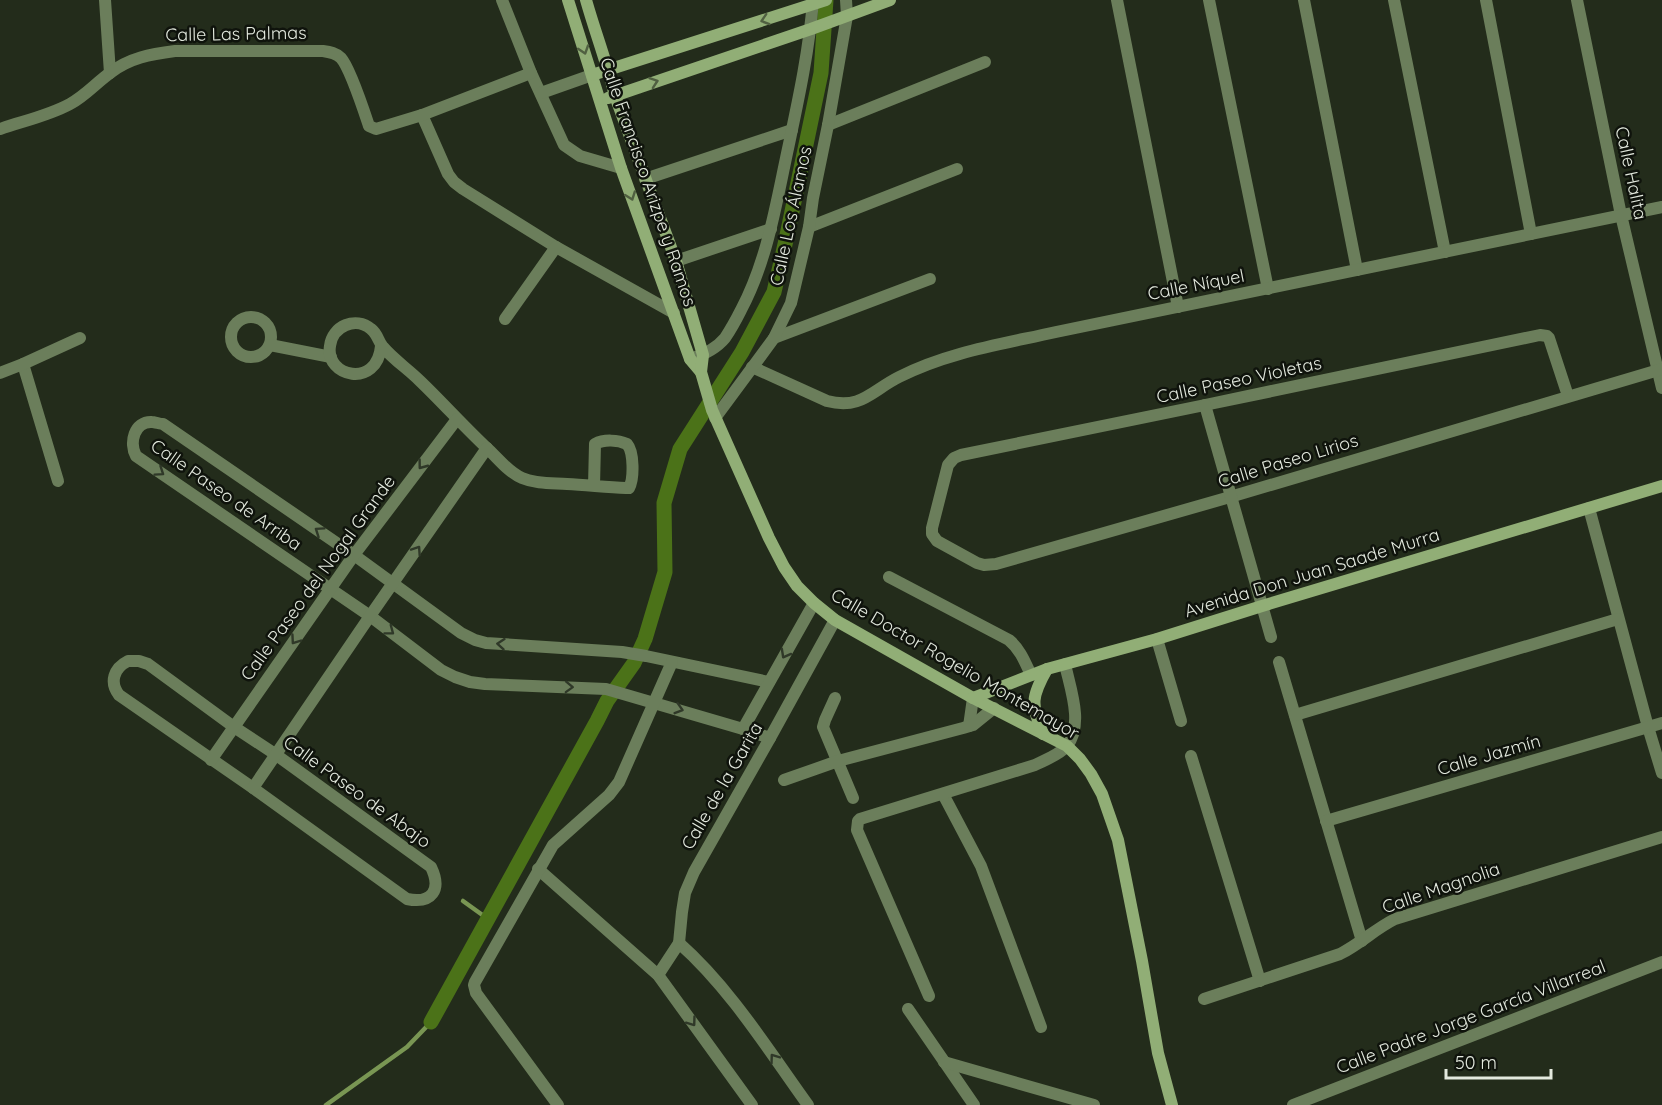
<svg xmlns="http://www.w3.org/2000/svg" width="1662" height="1105" font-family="Quicksand,sans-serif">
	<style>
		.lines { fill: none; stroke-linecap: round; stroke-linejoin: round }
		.stream { stroke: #799653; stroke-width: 4.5 }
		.canal { stroke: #4b7218; stroke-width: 15 }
		.street { stroke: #6b7e5b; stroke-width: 12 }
		.secondary { stroke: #91ae76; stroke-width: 12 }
		.oneway { stroke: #506041 }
		.oneway2 { stroke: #2f3828 }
		.labels { text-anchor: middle; stroke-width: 5; stroke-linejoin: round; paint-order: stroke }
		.street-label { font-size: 18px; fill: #e3e9de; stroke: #0f130c }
	</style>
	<rect width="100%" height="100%" fill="#232c1b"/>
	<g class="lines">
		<!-- stream -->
		<g class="stream">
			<path d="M463 901 488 919"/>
			<path d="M326 1105 407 1047 431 1022"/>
		</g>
		<!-- canal -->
		<path class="canal" d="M431 1022 597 721 607 701 634 663 645 639 665 572 664 503 680 449 742 352 774 292 786 240 821 73 826 0"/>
		<!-- street -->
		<g class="street">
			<path d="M105 0 110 73"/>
			<path d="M502 0 531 73 564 145 580 156 621 168"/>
			<path d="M1117 0 1178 307"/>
			<path d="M1209 0 1268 289"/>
			<path d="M1304 0 1357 270"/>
			<path d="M1394 0 1445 252"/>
			<path d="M1486 0 1531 234"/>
			<path d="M1577 0 1621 215 1662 388"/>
			<path d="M541 93 592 75"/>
			<path d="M422 115 448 174 454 182 463 189 556 247 674 313"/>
			<path d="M828 125 985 62"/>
			<path d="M0 129C23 121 48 116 70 104 85 96 96 83 110 73 129 58 151 54 175 51H323C330 52 336 53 341 58 350 68 364 111 369 126L376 129 422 115 531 73"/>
			<path d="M645 179 792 130"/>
			<path d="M809 227 957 169"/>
			<path d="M676 261 771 229"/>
			<circle cx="251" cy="337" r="20"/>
			<path d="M505 319 556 247"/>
			<path d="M774 338 930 279"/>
			<path d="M270 345 331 357"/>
			<path d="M381 346C377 389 325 377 330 346 332 326 356 316 371 329 378 334 378 342 383 347 394 360 408 369 420 381 444 404 466 429 491 452 500 461 510 473 522 478 536 484 552 483 567 484 586 485 606 487 626 488H629C634 479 634 452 627 444 618 440 604 439 595 444L594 486"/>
			<path d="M690 359C703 355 716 349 725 338 731 329 736 320 741 310 766 263 775 210 786 158 797 106 809 53 813 0"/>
			<path d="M23 364 58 481"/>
			<path d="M752 367 827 401C861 410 871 391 899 377 948 352 1003 344 1056 332L1662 207"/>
			<path d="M0 373 23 364 80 338"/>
			<path d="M1568 396 1549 338 1547 336 1540 335 1205 405 961 455 954 458 948 465 932 528V534L937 541 977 563 984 565 996 564 1230 497 1662 369"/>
			<path d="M1205 405 1271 637"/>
			<path d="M715 418 774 338 791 303 809 227 813 198 828 125 847 16 846 0"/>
			<path d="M1589 508 1648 727 1662 773"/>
			<path d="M889 577 1009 640C1020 649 1025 662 1031 675"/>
			<path d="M1157 639 1181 721"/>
			<path d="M128 661H139L148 664 234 727 275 754 431 867C442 890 432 904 407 899L253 788 119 695C109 682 114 668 128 661Z"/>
			<path d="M1279 662 1362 941"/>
			<path d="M769 682 646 656 622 652 486 643 475 640 461 633 354 555 163 424C161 424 154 422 152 422 134 421 129 443 136 456L370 616 441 670 455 677 470 682 485 684 606 689 743 729 770 738"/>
			<path d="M835 698 825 720 823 727 853 798"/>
			<path d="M1295 715 1618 619"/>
			<path d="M969 726 973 698"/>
			<path d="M743 729 814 603"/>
			<path d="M1191 756 1260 981"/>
			<path d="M211 760 354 555 457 419"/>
			<path d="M784 780 838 761 963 728 973 725 994 708"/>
			<path d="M253 788 370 616 487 448"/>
			<path d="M943 794 981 866 1041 1027"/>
			<path d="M1326 821 1662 723"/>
			<path d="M538 869 658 975 752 1105"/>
			<path d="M679 943C730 988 769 1051 808 1105"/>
			<path d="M658 975 679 943 682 912 685 893 694 872 770 738 835 620"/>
			<path d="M929 996 857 830 858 821 860 819 1035 765C1045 760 1059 755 1067 746 1084 724 1070 688 1065 664"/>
			<path d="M1204 999 1340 954C1360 944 1375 929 1395 919L1662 837"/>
			<path d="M908 1009 974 1105"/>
			<path d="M944 1062 1094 1105"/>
			<path d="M558 1105 476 993 474 985 475 982 553 845 609 795 619 782 672 662"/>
			<path d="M1293 1105 1662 962"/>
		</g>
		<!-- secondary -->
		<g class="secondary">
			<path d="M568 0 621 168 690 359 701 372"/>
			<path d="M586 0C595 32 607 63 615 96L676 261 703 355 701 372 712 410 769 538 784 567 797 586 814 603 835 620 973 698 1067 746 1080 759 1091 774 1102 794 1118 840 1142 961 1158 1053 1172 1105"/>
			<path d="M592 75 826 0"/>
			<path d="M608 98 811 29 890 0"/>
			<path d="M973 698 1047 669 1157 639 1262 606 1662 486"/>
			<path d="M1043 734C1031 704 1031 697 1047 669"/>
		</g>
	</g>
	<!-- one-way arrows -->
	<defs><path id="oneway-chevron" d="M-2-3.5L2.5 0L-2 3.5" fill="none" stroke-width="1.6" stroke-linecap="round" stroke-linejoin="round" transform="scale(1.5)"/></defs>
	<g class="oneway">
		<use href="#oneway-chevron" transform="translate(765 20) rotate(162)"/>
		<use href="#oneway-chevron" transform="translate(584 50) rotate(72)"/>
		<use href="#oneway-chevron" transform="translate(654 82) rotate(-19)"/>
		<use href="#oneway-chevron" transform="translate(631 196) rotate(70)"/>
	</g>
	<g class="oneway2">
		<use href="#oneway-chevron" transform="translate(422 465) rotate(127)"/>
		<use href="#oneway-chevron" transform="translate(160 472) rotate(34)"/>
		<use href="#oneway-chevron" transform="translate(319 531) rotate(-146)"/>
		<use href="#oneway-chevron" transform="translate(417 550) rotate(-56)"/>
		<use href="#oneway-chevron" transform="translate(390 631) rotate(37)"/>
		<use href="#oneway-chevron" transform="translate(295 640) rotate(125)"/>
		<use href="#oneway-chevron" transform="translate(501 644) rotate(-175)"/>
		<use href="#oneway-chevron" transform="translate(785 654) rotate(119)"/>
		<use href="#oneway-chevron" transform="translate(569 687) rotate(2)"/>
		<use href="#oneway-chevron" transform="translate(679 709) rotate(17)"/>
		<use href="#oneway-chevron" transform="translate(692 1022) rotate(54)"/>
		<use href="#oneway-chevron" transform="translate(774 1058) rotate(-126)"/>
	</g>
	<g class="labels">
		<!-- street labels -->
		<g class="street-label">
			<text transform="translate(236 34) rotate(-1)" y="6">Calle Las Palmas</text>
			<text transform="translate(1631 173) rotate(78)" y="6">Calle Halita</text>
			<text transform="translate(648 182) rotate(71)" y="6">Calle Francisco Arizpe y Ramos</text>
			<text transform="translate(791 216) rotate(-78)" y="6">Calle Los Álamos</text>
			<text transform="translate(1196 285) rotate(-11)" y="6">Calle Níquel</text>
			<text transform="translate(1239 380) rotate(-12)" y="6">Calle Paseo Violetas</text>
			<text transform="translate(1288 461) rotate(-17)" y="6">Calle Paseo Lirios</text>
			<text transform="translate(226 495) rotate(35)" y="6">Calle Paseo de Arriba</text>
			<text transform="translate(1312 573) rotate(-17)" y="6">Avenida Don Juan Saade Murra</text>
			<text transform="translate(318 578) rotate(-54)" y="6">Calle Paseo del Nogal Grande</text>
			<text transform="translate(955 664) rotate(30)" y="6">Calle Doctor Rogelio Montemayor</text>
			<text transform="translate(1489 755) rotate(-16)" y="6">Calle Jazmín</text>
			<text transform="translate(722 786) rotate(-60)" y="6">Calle de la Garita</text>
			<text transform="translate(357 792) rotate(36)" y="6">Calle Paseo de Abajo</text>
			<text transform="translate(1441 888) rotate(-19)" y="6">Calle Magnolia</text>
			<text transform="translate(1471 1017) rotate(-21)" y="6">Calle Padre Jorge García Villarreal</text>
		</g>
	</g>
	<!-- scale -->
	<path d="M1446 1069v9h105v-9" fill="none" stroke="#e3e9de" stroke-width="3"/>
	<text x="1455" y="1069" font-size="18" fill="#e3e9de" stroke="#0f130c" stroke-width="4.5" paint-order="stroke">50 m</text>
</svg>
